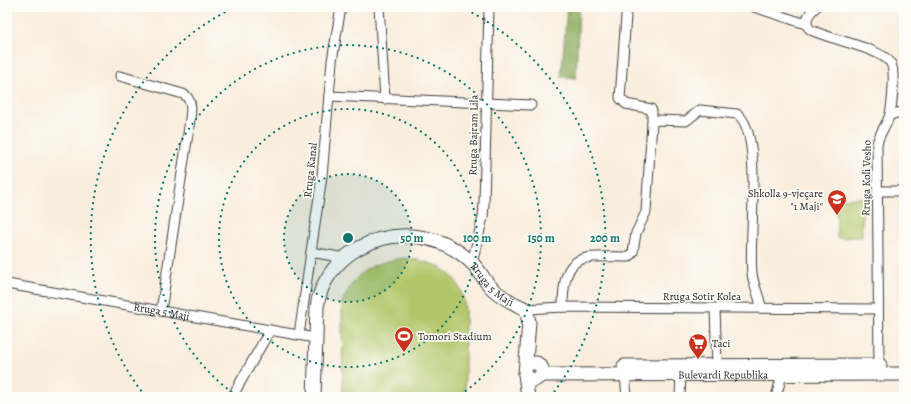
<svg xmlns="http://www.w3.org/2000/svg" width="911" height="404" font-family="Alegreya,serif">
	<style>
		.green { fill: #b2c66a; stroke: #677143 }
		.forest { fill: #8dab5e; stroke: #54643d }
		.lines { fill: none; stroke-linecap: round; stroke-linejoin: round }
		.street-casing { stroke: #3d3b39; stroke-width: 11 }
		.secondary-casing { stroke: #3d3b39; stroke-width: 15 }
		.street { stroke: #fff; stroke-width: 9 }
		.secondary { stroke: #fff; stroke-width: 13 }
		.ring { fill: none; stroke: #0f766e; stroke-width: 2; stroke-dasharray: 2 4 }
		.labels { text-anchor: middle; stroke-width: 3.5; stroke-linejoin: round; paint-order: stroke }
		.street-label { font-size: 11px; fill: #1c1c1c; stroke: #fdfcf7 }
		.poi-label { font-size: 11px; fill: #1c1c1c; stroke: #fdfcf7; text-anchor: start }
		.centre { fill: #0f766e; stroke: #fdfcf7; stroke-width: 2 }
		.ring-label { font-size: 12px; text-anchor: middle; font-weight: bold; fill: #0f766e; stroke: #fdfcf7; stroke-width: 3.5; stroke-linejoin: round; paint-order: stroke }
	</style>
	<rect width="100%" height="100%" fill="#fdfcf7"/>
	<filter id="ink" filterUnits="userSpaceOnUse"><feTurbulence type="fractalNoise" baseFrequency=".025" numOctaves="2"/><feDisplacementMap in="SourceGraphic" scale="8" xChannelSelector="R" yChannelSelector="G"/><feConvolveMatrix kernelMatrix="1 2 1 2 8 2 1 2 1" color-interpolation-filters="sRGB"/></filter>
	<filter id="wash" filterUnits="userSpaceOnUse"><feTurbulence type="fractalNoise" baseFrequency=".012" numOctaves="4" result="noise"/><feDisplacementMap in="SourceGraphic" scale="16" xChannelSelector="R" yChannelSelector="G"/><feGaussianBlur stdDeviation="0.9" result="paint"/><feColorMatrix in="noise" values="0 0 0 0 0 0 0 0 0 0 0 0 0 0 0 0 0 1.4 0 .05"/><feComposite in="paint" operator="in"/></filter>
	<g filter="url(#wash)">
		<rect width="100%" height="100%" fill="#f9eddd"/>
		<!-- green -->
		<g class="green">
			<path d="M862 198V237L837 238 836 199Z"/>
			<path d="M405 258C439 263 461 272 465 309V397H343L342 303C356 270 371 263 405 258Z"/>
		</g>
		<!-- forest -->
		<path class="forest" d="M567 7 579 9 576 78 561 77Z"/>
	</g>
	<g filter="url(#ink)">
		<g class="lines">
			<defs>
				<g id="street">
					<path d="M379 7 385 99"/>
					<path d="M754 7 806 24"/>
					<path d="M816 7C809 13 802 23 811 30 829 39 879 48 890 62 896 69 892 104 890 114 887 125 879 133 877 144L879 365"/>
					<path d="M626 16 620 98 626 104 651 109 652 111V123"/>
					<path d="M120 76 183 94C195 100 190 116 189 127L161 311"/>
					<path d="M329 96 531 105"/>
					<path d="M890 115 904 111"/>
					<path d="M877 191H904"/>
					<path d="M311 252 345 258"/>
					<path d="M472 263 483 217 484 204 489 7"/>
					<path id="s1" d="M7 284 315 338"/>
					<path d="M563 307C563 250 582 257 629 257L633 252 636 233 646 212 652 123 657 120 686 121 700 110 737 114C764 132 748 240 752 273 753 285 760 296 761 308"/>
					<path d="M526 309 563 307 878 309"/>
					<path d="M715 309 717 365"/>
					<path d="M299 335 322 176 332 61 341 7"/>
					<path d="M625 375 627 397"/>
					<path d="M232 397 270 330"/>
					<path d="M680 397 681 375"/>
					<path d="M776 397 782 375"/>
				</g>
				<g id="secondary">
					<path d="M624 366 880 365"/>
					<path d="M525 374 528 397"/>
					<path id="s2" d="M542 375 904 374"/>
					<path id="s3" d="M314 397 317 307C320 283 336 261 357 249 395 227 443 233 474 265 479 270 483 278 488 284 498 296 512 303 526 309L529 322 525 374 531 380H535L542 375V368L537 363H529L526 366"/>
				</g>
			</defs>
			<!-- street casing -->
			<use href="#street" class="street-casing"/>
			<!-- secondary casing -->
			<use href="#secondary" class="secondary-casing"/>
			<!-- street -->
			<use href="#street" class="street"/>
			<!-- secondary -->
			<use href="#secondary" class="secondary"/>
		</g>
	</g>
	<!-- distance rings -->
	<circle cx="348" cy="238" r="64" fill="#0f766e" fill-opacity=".12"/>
	<g class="ring">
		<circle cx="348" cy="238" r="64"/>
		<circle cx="348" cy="238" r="129"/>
		<path d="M237 396A193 193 0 1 1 459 396"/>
		<path d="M145 396A257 257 0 0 1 235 7M461 7A257 257 0 0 1 551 396"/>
	</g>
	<!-- icons -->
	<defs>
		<symbol id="school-pin" viewBox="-11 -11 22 30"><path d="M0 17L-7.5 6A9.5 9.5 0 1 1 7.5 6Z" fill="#c8321e" stroke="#fdfcf7"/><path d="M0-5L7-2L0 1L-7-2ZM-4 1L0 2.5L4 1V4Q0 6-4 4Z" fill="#fff"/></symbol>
		<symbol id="stadium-pin" viewBox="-11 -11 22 30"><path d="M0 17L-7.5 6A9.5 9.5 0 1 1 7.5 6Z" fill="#c8321e" stroke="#fdfcf7"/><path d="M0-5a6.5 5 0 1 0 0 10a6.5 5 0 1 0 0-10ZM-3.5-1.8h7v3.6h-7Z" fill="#fff"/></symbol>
		<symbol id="supermarket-pin" viewBox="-11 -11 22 30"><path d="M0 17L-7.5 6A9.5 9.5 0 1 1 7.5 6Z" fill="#c8321e" stroke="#fdfcf7"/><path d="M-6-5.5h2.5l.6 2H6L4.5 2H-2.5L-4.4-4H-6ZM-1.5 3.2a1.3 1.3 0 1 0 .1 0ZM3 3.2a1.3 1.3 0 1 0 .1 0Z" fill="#fff"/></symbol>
	</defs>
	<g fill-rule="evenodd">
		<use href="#school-pin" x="826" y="188" width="22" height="30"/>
		<use href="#stadium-pin" x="393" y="325" width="22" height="30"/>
		<use href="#supermarket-pin" x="687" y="332" width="22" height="30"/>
	</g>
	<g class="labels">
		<!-- street labels -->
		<g class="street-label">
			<text transform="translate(473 135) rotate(-89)" y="4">Rruga Bajram Lila</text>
			<text transform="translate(310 170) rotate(-84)" y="4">Rruga Kanal</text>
			<text transform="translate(866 178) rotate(-89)" y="4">Rruga Koli Vesho</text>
			<text dy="4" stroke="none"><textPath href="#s3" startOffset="317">Rruga 5 Maji</textPath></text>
			<text x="702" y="300">Rruga Sotir Kolea</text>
			<text dy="4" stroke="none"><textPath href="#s1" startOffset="157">Rruga 5 Maji</textPath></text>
			<text dy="4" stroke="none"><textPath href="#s2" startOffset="181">Bulevardi Republika</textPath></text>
		</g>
		<!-- poi labels -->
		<g class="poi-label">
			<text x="823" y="197" text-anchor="end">Shkolla 9-vjeçare<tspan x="823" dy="13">"1 Maji"</tspan></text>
			<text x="418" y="340">Tomori Stadium</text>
			<text x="712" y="347">Taci</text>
		</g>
	</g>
	<circle cx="348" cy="238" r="6" class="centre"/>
	<g class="ring-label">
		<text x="412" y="242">50 m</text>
		<text x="477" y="242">100 m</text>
		<text x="541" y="242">150 m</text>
		<text x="605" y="242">200 m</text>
	</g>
	<!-- margin -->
	<rect width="911" height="404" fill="none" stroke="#fdfcf7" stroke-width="24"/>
</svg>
